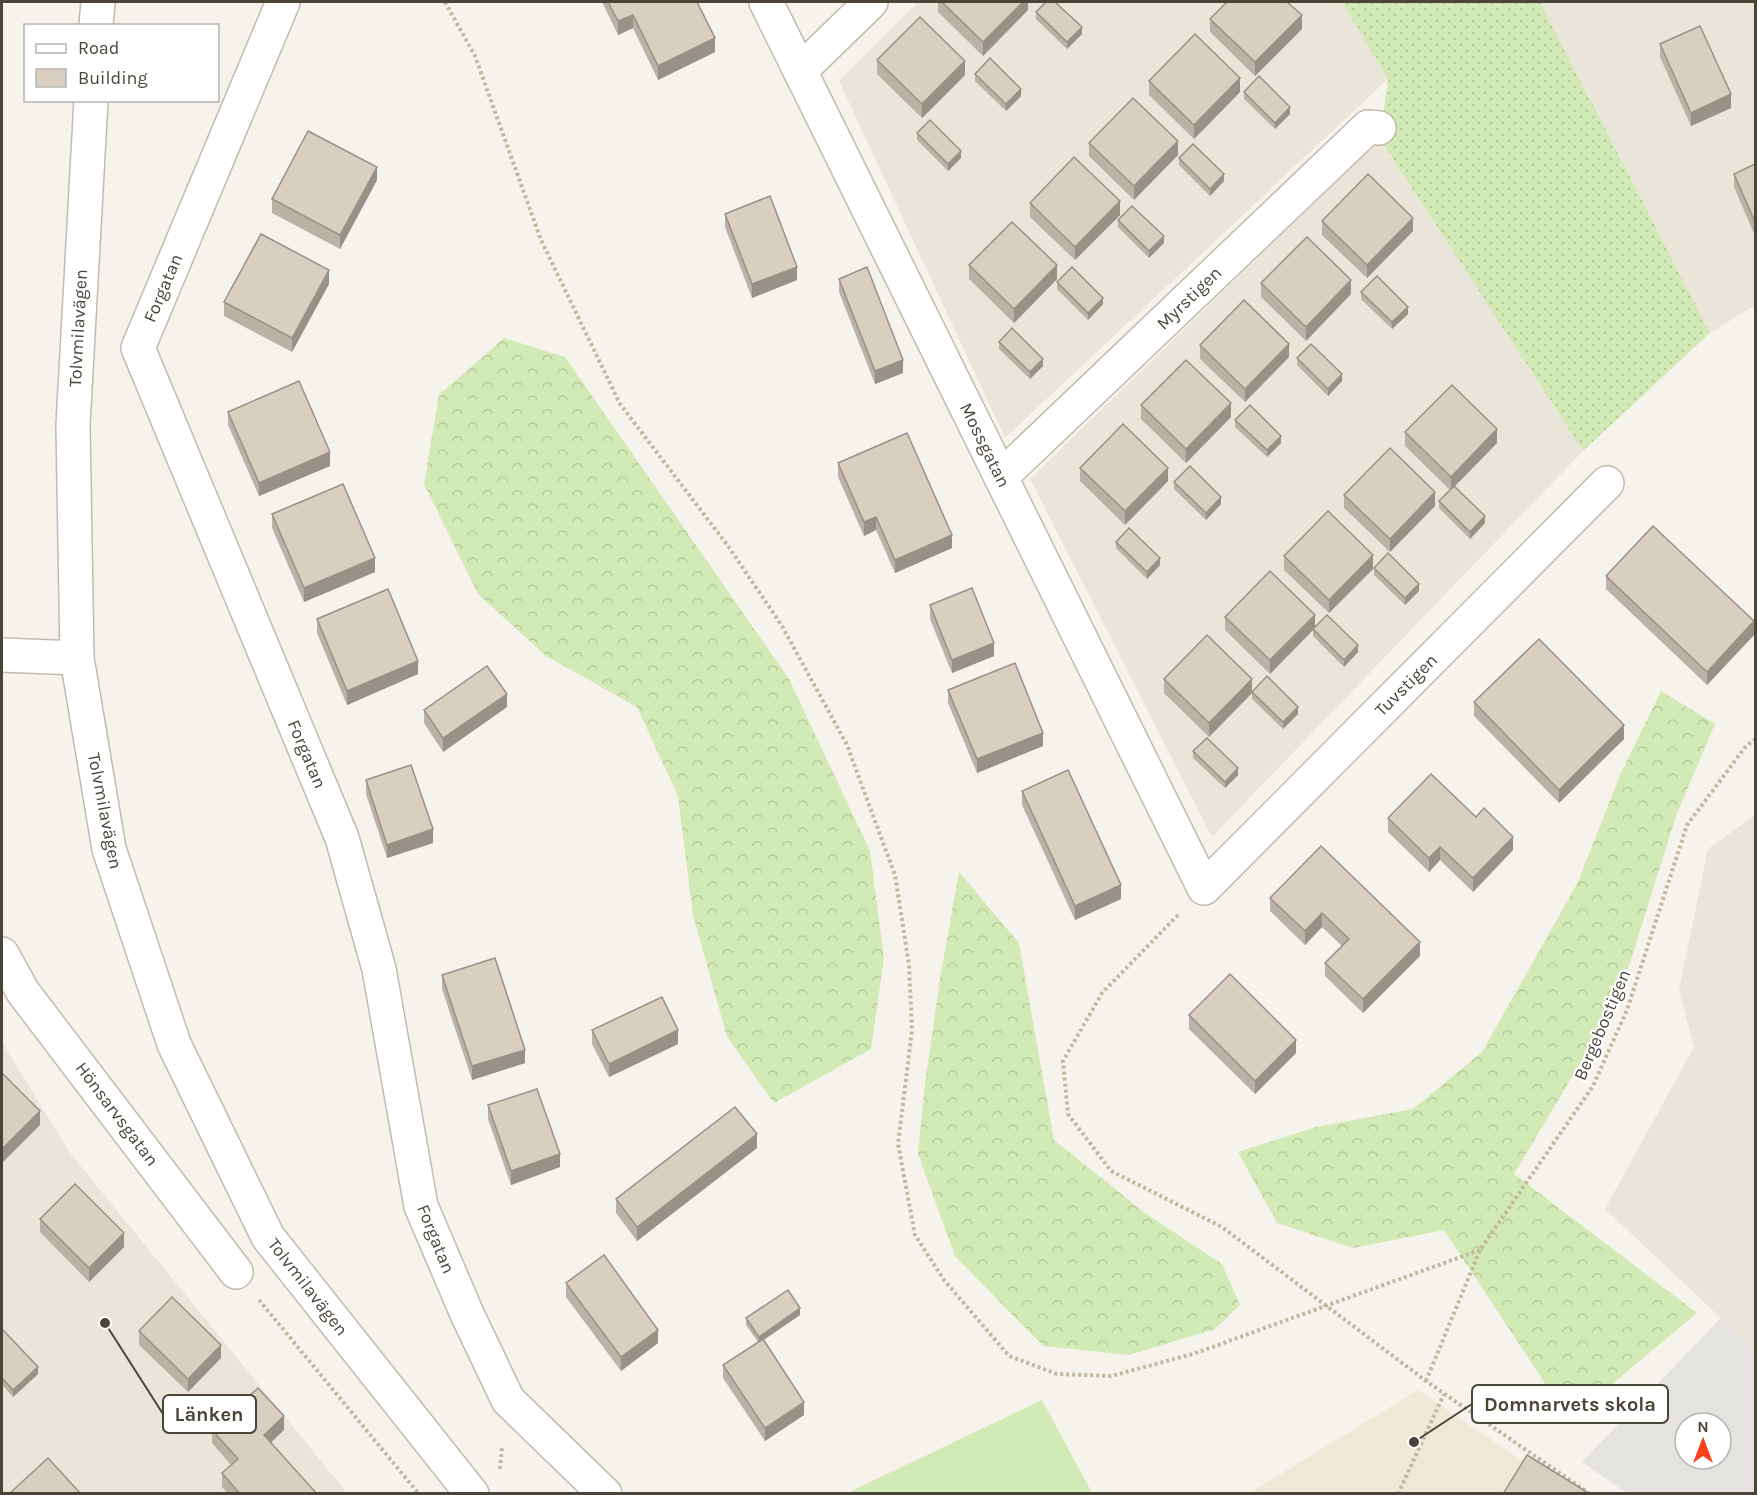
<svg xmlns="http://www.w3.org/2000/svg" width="1757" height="1495" font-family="Karla,sans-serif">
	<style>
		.residential { fill: #eae5da }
		.education { fill: #efe8d6 }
		.grass { fill: url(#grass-dots) }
		.forest { fill: url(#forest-crowns) }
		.pitch { fill: #d2eab5 }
		.parking { fill: #e5e3e0; fill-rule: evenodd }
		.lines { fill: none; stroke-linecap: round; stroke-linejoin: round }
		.minor-casing { stroke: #c2bbae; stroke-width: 36 }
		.tertiary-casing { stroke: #c2bbae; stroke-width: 36 }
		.path { stroke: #c4b79f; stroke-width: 4; stroke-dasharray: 3 3; stroke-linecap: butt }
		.minor { stroke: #fff; stroke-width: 33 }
		.tertiary { stroke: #fff; stroke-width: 33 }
		.wall { fill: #bab2a6 }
		.shaded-wall { fill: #979187 }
		.building { fill: #d8cfc1; stroke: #979187; stroke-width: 1.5 }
		.labels { text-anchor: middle; stroke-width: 4.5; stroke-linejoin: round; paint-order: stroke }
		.street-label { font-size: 18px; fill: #4b4439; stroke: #fff }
		.leader { fill: none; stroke: #4b4439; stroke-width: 2 }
		.callout-dot { fill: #4b4439; stroke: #fff; stroke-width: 2 }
		.callout { fill: #fff; stroke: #4b4439; stroke-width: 2 }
		.callout-label { font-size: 20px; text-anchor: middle; font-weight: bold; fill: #4b4439 }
	</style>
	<defs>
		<pattern id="grass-dots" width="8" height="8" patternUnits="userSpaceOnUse" patternTransform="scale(1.5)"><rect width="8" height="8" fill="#d2eab5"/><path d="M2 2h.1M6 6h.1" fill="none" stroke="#b6ca9c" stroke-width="1.8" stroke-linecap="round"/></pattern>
		<pattern id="forest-crowns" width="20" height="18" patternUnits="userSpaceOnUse" patternTransform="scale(1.5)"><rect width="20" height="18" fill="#d2eab5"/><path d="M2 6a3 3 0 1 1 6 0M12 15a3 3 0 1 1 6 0" fill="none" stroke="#b6ca9c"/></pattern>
	</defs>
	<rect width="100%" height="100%" fill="#f6f3ec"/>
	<!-- residential -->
	<g class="residential">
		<path d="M918 2H1342L1388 79 1005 438 839 81Z"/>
		<path d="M1540 2H1755V305L1710 333Z"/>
		<path d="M1380 139 1583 451 1212 837 1030 479Z"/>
		<path d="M1755 815V1350L1605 1209 1694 1047 1679 990 1708 849Z"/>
		<path d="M2 1042 70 1153 347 1493H2Z"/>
	</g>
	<!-- education -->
	<path class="education" d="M1418 1390 1570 1493 1248 1494Z"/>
	<!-- grass -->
	<path class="grass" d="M1342 2H1540L1710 333 1583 451 1380 139 1388 79Z"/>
	<!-- forest -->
	<g class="forest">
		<path d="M504 338 565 357 789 679 870 851 884 958 871 1049 774 1103 727 1037 693 915 678 796 637 707 546 656 478 594 424 484 439 395Z"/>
		<path d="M1661 691 1715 724 1676 816 1619 998 1514 1174 1697 1313 1569 1420 1444 1230 1353 1248 1277 1223 1238 1152 1316 1127 1413 1109 1482 1052 1578 882 1620 775Z"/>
		<path d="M959 872 1019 943 1054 1140 1145 1213 1222 1264 1240 1305 1215 1329 1129 1355 1043 1346 955 1256 918 1154 925 1084 940 979Z"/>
	</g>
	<!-- pitch -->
	<path class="pitch" d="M1042 1400 1092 1493H847Z"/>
	<!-- parking -->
	<path class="parking" d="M1721 1318 1755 1350V1493H1626L1582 1462ZM1685 1423H1721V1459H1685Z"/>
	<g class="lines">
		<defs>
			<g id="minor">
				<path d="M283 2 138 348 342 838 379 969 421 1206 467 1314 508 1400 605 1494"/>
				<path d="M766 2 1204 888 1607 483"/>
				<path d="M800 71 871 2"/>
				<path d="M1001 477 1368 127 1379 128"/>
				<path d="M2 655 77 658"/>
				<path d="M2 954 23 992 236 1272"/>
			</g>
			<g id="tertiary">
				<path d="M96 26 98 2"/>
				<path d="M91 100 73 425 77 658 109 849 174 1044 268 1237 472 1494"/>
			</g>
		</defs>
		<!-- minor casing -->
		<use href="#minor" class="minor-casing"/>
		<!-- tertiary casing -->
		<use href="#tertiary" class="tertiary-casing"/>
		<!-- path -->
		<g class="path">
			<path d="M445 2 475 56 541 240 620 404 728 546 782 626 847 745 895 875 909 965 912 1030 898 1144 915 1235 944 1280 1009 1356 1057 1374 1111 1376 1193 1354 1480 1250"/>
			<path d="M1178 915 1102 993 1063 1061 1068 1114 1111 1171 1222 1227 1426 1381 1590 1494"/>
			<path d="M259 1300 419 1494"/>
			<path d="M1426 1381 1480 1250 1593 1086 1627 1010 1687 825 1746 746 1756 739"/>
			<path d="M500 1469 502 1447"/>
			<path d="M1398 1494 1444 1394"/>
		</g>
		<!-- minor -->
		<use href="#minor" class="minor"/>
		<!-- tertiary -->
		<use href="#tertiary" class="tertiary"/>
	</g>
	<!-- wall -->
	<g class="wall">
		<path d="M602 2H697L715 52 658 80 633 28 618 35Z"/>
		<path d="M938 2H1028V10L983 56 938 12Z"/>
		<path d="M1036 12 1082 34 1067 49 1036 19Z"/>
		<path d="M1210 19 1302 29 1255 76 1210 32Z"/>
		<path d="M1660 44 1731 108 1691 126 1660 57Z"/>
		<path d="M877 60 965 75 922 118 877 74Z"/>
		<path d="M975 74 1021 96 1006 111 975 81Z"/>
		<path d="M1149 81 1240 92 1194 139 1149 95Z"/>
		<path d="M1244 92 1290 114 1275 129 1244 99Z"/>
		<path d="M917 133 961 158 948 171 917 140Z"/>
		<path d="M1089 143 1178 155 1134 200 1089 156Z"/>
		<path d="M1179 158 1224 181 1210 196 1179 165Z"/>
		<path d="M1755 164V236L1734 187V174Z"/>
		<path d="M377 180 340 249 272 213V199Z"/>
		<path d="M1030 203 1120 215 1075 260 1030 217Z"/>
		<path d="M725 214 797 280 752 298 725 227Z"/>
		<path d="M1118 220 1164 243 1149 258 1118 227Z"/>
		<path d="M1322 221 1413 231 1367 278 1322 235Z"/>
		<path d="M969 265 1057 279 1014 323 969 279Z"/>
		<path d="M839 279 903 373 875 384 839 292Z"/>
		<path d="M1057 282 1103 304 1088 320 1057 289Z"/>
		<path d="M1261 283 1351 294 1306 341 1261 297Z"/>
		<path d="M329 284 292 352 224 316V302Z"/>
		<path d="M1361 292 1408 314 1392 329 1361 299Z"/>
		<path d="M999 342 1043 366 1030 379 999 349Z"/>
		<path d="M1200 345 1289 357 1245 402 1200 359Z"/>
		<path d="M1297 358 1342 381 1328 396 1297 365Z"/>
		<path d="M1141 405 1231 417 1186 463 1141 419Z"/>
		<path d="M228 412 330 466 259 496 228 425Z"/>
		<path d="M1235 420 1281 443 1267 457 1235 427Z"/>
		<path d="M1405 432 1497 443 1455 486 1485 523 1470 539 1439 508V501L1450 490 1405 446Z"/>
		<path d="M838 463 952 548 895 573 876 530 864 536 838 477Z"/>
		<path d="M1080 468 1168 481 1125 525 1080 481Z"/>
		<path d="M1174 482 1221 504 1206 520 1174 489Z"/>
		<path d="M1344 495 1435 506 1390 552 1344 508Z"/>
		<path d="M272 514 375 572 304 602 272 528Z"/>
		<path d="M1116 542 1160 565 1147 579 1116 548Z"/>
		<path d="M1284 556 1373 569 1329 613 1284 570Z"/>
		<path d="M1374 568 1419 591 1405 605 1374 575Z"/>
		<path d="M1606 576 1754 635 1707 685 1606 589Z"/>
		<path d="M930 605 994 656 952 673 930 619Z"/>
		<path d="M1225 617 1315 627 1358 652 1344 667 1313 636V630L1270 674 1225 630Z"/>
		<path d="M317 619 418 674 347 705 317 633Z"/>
		<path d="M1164 679 1252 692 1298 714 1283 729 1252 699V693L1209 737 1164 693Z"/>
		<path d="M948 690 1043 746 977 773 948 703Z"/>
		<path d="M1474 702 1624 739 1559 803 1474 716Z"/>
		<path d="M507 707 443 752 424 723V710Z"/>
		<path d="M1193 751 1238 775 1225 788 1193 758Z"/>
		<path d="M366 780 433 843 387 858 366 794Z"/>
		<path d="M1022 791 1121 899 1075 920 1022 805Z"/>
		<path d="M1476 817 1513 850 1473 892 1440 860 1429 872 1388 832V818Z"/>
		<path d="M1321 846 1420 956 1363 1013 1325 976V963L1342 946 1322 927 1305 945 1270 911V898Z"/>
		<path d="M442 975 525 1063 472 1080 442 989Z"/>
		<path d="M1189 1015 1296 1053 1255 1094 1189 1029Z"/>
		<path d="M592 1030 678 1044 609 1077 592 1044Z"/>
		<path d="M488 1105 560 1167 511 1185 488 1119Z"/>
		<path d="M757 1148 637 1241 616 1213V1199Z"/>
		<path d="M40 1219 124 1247 89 1282 40 1232Z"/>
		<path d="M566 1283 658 1343 621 1371 566 1297Z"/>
		<path d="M800 1315 763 1340 804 1415 765 1441 723 1378V1365L758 1342 746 1325V1318Z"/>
		<path d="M139 1331 221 1358 188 1392 139 1345Z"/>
		<path d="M2 1332 38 1374 13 1397 2 1385Z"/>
		<path d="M212 1430H284L270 1443 317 1494H228L222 1487V1473L231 1465 212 1443Z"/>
	</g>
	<!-- shaded-wall -->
	<g class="shaded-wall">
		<path d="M1023 2H1028V10L983 56V42Z"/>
		<path d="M633 15V28L618 35V21Z"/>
		<path d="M1302 15V29L1255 76V62Z"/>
		<path d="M1082 27V34L1067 49V42Z"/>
		<path d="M715 38V52L658 80V66Z"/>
		<path d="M965 61V75L922 118V104Z"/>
		<path d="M1240 78V92L1194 139V125Z"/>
		<path d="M1021 89V96L1006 111V104Z"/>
		<path d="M1731 94V108L1691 126V113Z"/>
		<path d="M1290 107V114L1275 129V123Z"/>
		<path d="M1178 141V155L1134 200V186Z"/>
		<path d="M961 151V158L948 171V164Z"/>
		<path d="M377 167V180L340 249V235Z"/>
		<path d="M1224 174V181L1210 196V189Z"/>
		<path d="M1120 201V215L1075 260V247Z"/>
		<path d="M1413 218V231L1367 278V265Z"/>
		<path d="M1164 236V243L1149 258V251Z"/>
		<path d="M1057 265V279L1014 323V309Z"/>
		<path d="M797 267V280L752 298V284Z"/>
		<path d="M329 270V284L292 352V338Z"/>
		<path d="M1351 280V294L1306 341V327Z"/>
		<path d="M1103 298V304L1088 320V313Z"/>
		<path d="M1408 307V314L1392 329V322Z"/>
		<path d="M1289 344V357L1245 402V389Z"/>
		<path d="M1043 359V366L1030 379V372Z"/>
		<path d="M903 360V373L875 384V371Z"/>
		<path d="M1342 374V381L1328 396V389Z"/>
		<path d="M1231 403V417L1186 463V449Z"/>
		<path d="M1497 429V443L1451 490V477Z"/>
		<path d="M1281 436V443L1267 457V450Z"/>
		<path d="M330 452V466L259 496V483Z"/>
		<path d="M1168 468V481L1125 525V511Z"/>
		<path d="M1435 492V506L1390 552V539Z"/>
		<path d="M1221 497V504L1206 520V513Z"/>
		<path d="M1485 516V523L1470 539V532Z"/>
		<path d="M876 517V530L864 536V522Z"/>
		<path d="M952 535V548L895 573V560Z"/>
		<path d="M1373 555V569L1329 613V600Z"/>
		<path d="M375 558V572L304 602V588Z"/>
		<path d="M1160 558V565L1147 579V572Z"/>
		<path d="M1419 584V591L1405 605V598Z"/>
		<path d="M1315 615V628L1270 674V660Z"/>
		<path d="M1754 621V635L1707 685V672Z"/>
		<path d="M994 643V656L952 673V660Z"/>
		<path d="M1358 645V652L1344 667V660Z"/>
		<path d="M418 661V674L347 705V691Z"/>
		<path d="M1252 679V693L1209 737V723Z"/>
		<path d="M507 694V707L443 752V738Z"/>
		<path d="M1298 707V714L1283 729V722Z"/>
		<path d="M1624 725V739L1559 803V790Z"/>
		<path d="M1043 733V746L977 773V759Z"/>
		<path d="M1238 768V775L1225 788V782Z"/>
		<path d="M433 829V843L387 858V845Z"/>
		<path d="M1513 837V850L1473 892V878Z"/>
		<path d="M1440 847V860L1429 872V858Z"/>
		<path d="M1121 885V899L1075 920V906Z"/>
		<path d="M1322 913V927L1305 945V931Z"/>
		<path d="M1420 942V956L1363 1013V999Z"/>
		<path d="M678 1030V1044L609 1077V1064Z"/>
		<path d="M1296 1040V1053L1255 1094V1081Z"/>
		<path d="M525 1050V1063L472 1080V1066Z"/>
		<path d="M40 1111V1125L2 1163V1149Z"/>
		<path d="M757 1134V1148L637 1241V1227Z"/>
		<path d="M560 1154V1167L511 1185V1171Z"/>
		<path d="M124 1233V1247L89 1282V1268Z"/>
		<path d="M800 1308V1315L759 1343V1337Z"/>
		<path d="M658 1330V1343L621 1371V1357Z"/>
		<path d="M221 1345V1358L188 1392V1379Z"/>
		<path d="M38 1367V1374L13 1397V1390Z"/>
		<path d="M804 1402V1415L765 1441V1428Z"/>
		<path d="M284 1416V1430L264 1449V1435Z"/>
	</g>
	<!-- building -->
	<g class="building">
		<path d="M608 2H697L715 38 658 66 633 15 618 21Z"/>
		<path d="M942 2H1023L983 42Z"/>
		<path d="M1046 2H1055L1082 27 1067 42 1036 12Z"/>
		<path d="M1227 2H1287L1302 15 1255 62 1210 19Z"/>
		<path d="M920 17 965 61 922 104 877 60Z"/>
		<path d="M1700 26 1731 94 1691 113 1660 44Z"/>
		<path d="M1195 34 1240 78 1194 125 1149 81Z"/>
		<path d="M990 58 1021 89 1006 104 975 74Z"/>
		<path d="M1259 76 1290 107 1275 123 1244 92Z"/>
		<path d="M1133 98 1178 141 1134 186 1089 143Z"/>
		<path d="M930 120 961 151 948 164 917 133Z"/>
		<path d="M308 131 377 167 340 235 272 199Z"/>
		<path d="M1193 144 1224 174 1210 189 1179 158Z"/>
		<path d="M1074 157 1120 201 1075 247 1030 203Z"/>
		<path d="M1755 164V222L1734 174Z"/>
		<path d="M1368 174 1413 218 1367 265 1322 221Z"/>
		<path d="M770 196 797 267 752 284 725 214Z"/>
		<path d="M1132 206 1164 236 1149 251 1118 220Z"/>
		<path d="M1012 222 1057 265 1014 309 969 265Z"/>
		<path d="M261 234 329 270 292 338 224 302Z"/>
		<path d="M1307 237 1351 280 1306 327 1261 283Z"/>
		<path d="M867 267 903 360 875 371 839 279Z"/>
		<path d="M1072 267 1103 298 1088 313 1057 282Z"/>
		<path d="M1377 276 1408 307 1392 322 1361 292Z"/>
		<path d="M1244 300 1289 344 1245 389 1200 345Z"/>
		<path d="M1012 328 1043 359 1030 372 999 342Z"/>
		<path d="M1311 344 1342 374 1328 389 1297 358Z"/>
		<path d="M1186 360 1231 403 1186 449 1141 405Z"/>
		<path d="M299 381 330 452 259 483 228 412Z"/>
		<path d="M1452 385 1497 429 1451 477 1405 432Z"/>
		<path d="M1250 405 1281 436 1267 450 1235 420Z"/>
		<path d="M1123 424 1168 468 1125 511 1080 468Z"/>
		<path d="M907 433 952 535 895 560 876 517 864 522 838 463Z"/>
		<path d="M1390 448 1435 492 1390 539 1344 495Z"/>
		<path d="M1190 466 1221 497 1206 513 1174 482Z"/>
		<path d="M343 484 375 558 304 588 272 514Z"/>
		<path d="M1454 486 1485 516 1470 532 1439 501Z"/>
		<path d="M1328 511 1373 555 1329 600 1284 556Z"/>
		<path d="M1653 526 1754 621 1707 672 1606 576Z"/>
		<path d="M1129 528 1160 558 1147 572 1116 542Z"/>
		<path d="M1388 553 1419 584 1405 598 1374 568Z"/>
		<path d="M1270 571 1315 615 1270 660 1225 617Z"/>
		<path d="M972 588 994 643 952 660 930 605Z"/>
		<path d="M388 589 418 661 347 691 317 619Z"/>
		<path d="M1327 615 1358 645 1344 660 1313 629Z"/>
		<path d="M1207 635 1252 679 1209 723 1164 679Z"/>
		<path d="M1539 639 1624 725 1559 790 1474 702Z"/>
		<path d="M1015 663 1043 733 977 759 948 690Z"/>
		<path d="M487 666 507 694 443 738 424 710Z"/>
		<path d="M1267 676 1298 707 1283 722 1252 692Z"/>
		<path d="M1207 738 1238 768 1225 782 1193 751Z"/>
		<path d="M411 765 433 829 387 845 366 780Z"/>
		<path d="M1068 770 1121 885 1075 906 1022 791Z"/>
		<path d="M1431 774 1476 817 1484 808 1513 837 1473 878 1440 847 1429 858 1388 818Z"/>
		<path d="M1321 846 1420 942 1363 999 1325 963 1349 939 1322 913 1305 931 1270 898Z"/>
		<path d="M495 958 525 1050 472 1066 442 975Z"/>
		<path d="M1230 974 1296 1040 1255 1081 1189 1015Z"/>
		<path d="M662 997 678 1030 609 1064 592 1030Z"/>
		<path d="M2 1073 40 1111 2 1149Z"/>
		<path d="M537 1089 560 1154 511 1171 488 1105Z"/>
		<path d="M735 1107 757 1134 637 1227 616 1199Z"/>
		<path d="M75 1184 124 1233 89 1268 40 1219Z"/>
		<path d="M604 1255 658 1330 621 1357 566 1283Z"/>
		<path d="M788 1290 800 1308 759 1337 746 1318Z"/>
		<path d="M172 1297 221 1345 188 1379 139 1331Z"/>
		<path d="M3 1330 38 1367 13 1390 2 1378V1332Z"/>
		<path d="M763 1339 804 1402 765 1428 723 1365Z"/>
		<path d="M258 1388 284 1416 264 1435 317 1494H240L222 1473 238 1459 212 1430Z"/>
		<path d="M1527 1455 1590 1494H1503Z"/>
		<path d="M48 1458 81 1494H9Z"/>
	</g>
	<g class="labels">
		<!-- street labels -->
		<g class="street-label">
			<text transform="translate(163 288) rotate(-67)" y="6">Forgatan</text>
			<text transform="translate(1189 298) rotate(-44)" y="6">Myrstigen</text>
			<text transform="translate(78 328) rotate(-87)" y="6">Tolvmilavägen</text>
			<text transform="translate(985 445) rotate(64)" y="6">Mossgatan</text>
			<text transform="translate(1406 685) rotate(-45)" y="6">Tuvstigen</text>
			<text transform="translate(307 754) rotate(67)" y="6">Forgatan</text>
			<text transform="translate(105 811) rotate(79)" y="6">Tolvmilavägen</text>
			<text transform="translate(1602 1025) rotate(-67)" y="6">Bergebostigen</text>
			<text transform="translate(117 1114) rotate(53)" y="6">Hönsarvsgatan</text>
			<text transform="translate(436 1239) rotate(68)" y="6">Forgatan</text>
			<text transform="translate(308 1287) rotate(52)" y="6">Tolvmilavägen</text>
		</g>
	</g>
	<!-- callouts -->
	<path class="leader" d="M1414 1442L1472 1404M105 1323L163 1414"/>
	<g class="callout-dot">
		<circle cx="1414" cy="1442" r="6"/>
		<circle cx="105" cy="1323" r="6"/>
	</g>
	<g class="callout">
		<rect x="1472" y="1385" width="196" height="38" rx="6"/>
		<rect x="163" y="1395" width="93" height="38" rx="6"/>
	</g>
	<g class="callout-label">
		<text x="1570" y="1411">Domnarvets skola</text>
		<text x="209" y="1421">Länken</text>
	</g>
	<!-- border -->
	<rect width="1757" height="1495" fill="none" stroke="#4b4439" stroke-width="6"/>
	<!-- legend -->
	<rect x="24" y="24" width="195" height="78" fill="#ffffff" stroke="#b7b4b0" stroke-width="1.5"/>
	<rect x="36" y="44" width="30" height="9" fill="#ffffff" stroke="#b7b4b0" stroke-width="1.5"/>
	<text x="78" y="54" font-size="18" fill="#4b4439">Road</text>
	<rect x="36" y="69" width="30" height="18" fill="#d8cfc1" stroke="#b7b4b0" stroke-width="1.5"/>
	<text x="78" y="84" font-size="18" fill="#4b4439">Building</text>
	<!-- north arrow -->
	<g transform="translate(1703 1441)"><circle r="28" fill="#ffffff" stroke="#b7b4b0" stroke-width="1.5"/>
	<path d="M0-4.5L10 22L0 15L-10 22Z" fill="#fc3f1d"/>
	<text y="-9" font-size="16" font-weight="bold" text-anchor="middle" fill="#4b4439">N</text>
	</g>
</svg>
